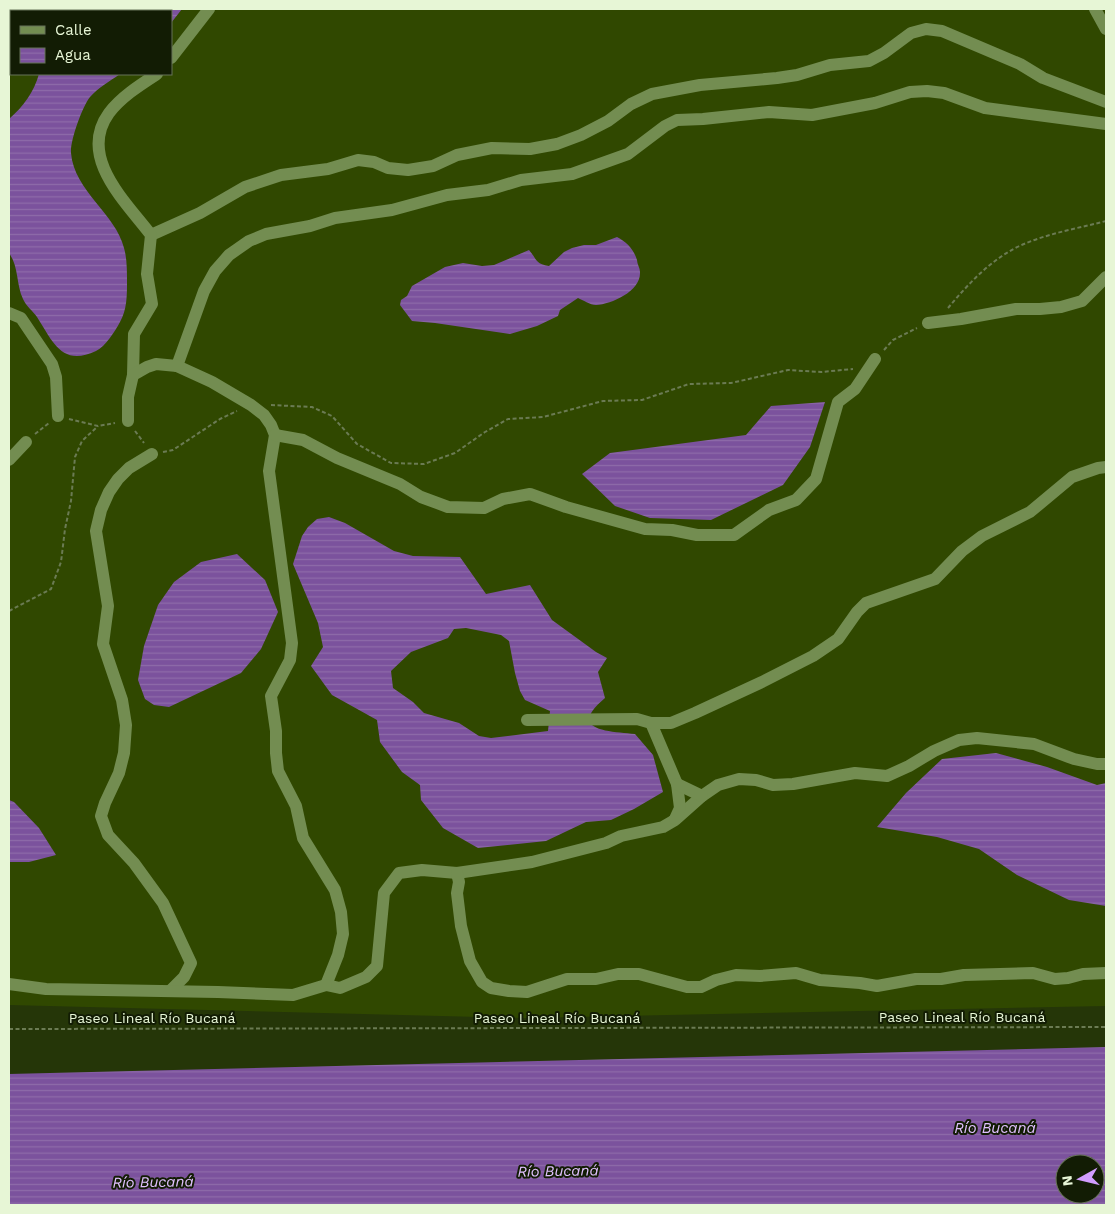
<svg xmlns="http://www.w3.org/2000/svg" width="1115" height="1214" font-family="'Work Sans',sans-serif">
	<style>
		.grass { fill: #304800; fill-rule: evenodd }
		.water { fill: url(#water-rules); fill-rule: evenodd }
		.lines { fill: none; stroke-linecap: round; stroke-linejoin: round }
		.path { stroke: #6b7b53; stroke-width: 2; stroke-dasharray: 4 2.5; stroke-linecap: butt }
		.minor { stroke: #738d51; stroke-width: 12 }
		.labels { text-anchor: middle; stroke-width: 4; stroke-linejoin: round; paint-order: stroke }
		.street-label { font-size: 14px; fill: #e7f6d6; stroke: #121c04 }
		.water-label { font-size: 15px; font-style: italic; fill: #e0c0fe; stroke: #121c04 }
	</style>
	<defs>
		<pattern id="water-rules" width="6" height="5" patternUnits="userSpaceOnUse" patternTransform="scale(1.25)"><rect width="6" height="5" fill="#7b529d"/><path d="M0 2.5h6" fill="none" stroke="#8e6caa"/></pattern>
	</defs>
	<rect width="100%" height="100%" fill="#253608"/>
	<!-- grass -->
	<path class="grass" d="M9 9H1106V1006L524 1018 9 1005ZM11 11H171V74H11Z"/>
	<!-- water -->
	<g class="water">
		<path d="M9 9H182L171 23V11H11V17L9 15Z"/>
		<path d="M39 74H120C110 81 98 88 90 97 82 107 70 141 71 153 74 191 116 214 124 248 127 258 127 271 127 282 127 295 127 310 120 322 115 331 106 346 96 351 62 367 53 342 37 317 33 311 26 306 23 299 16 284 19 267 9 253V119C23 107 34 92 39 74Z"/>
		<path d="M617 237C627 242 634 250 637 260 637 264 640 268 640 272 641 291 612 304 596 305 590 305 583 300 578 298L560 310 558 316 537 326 510 334 435 323 412 321 400 305 401 300 407 296 412 286 445 267 463 263 482 266 494 265 529 250C537 259 535 264 549 266L564 252 572 248 584 245H596Z"/>
		<path d="M825 402 810 447 783 485 711 520 650 518 615 506 582 474 610 453 746 435 771 406Z"/>
		<path d="M329 517 345 523 394 551 413 556 460 557 486 594 530 585 552 620 596 652 607 658 598 672 605 698C566 731 609 731 635 734L653 755 663 792 634 809 611 820 586 822 546 841 478 848 443 828 421 800 420 785 402 772 380 742 377 720 332 695 311 666 323 647 318 623 293 564 302 536 308 527 317 519ZM466 628 501 635 509 641 515 673 520 691 525 700 550 711 548 731 491 738 479 736 459 723 424 713 413 702 393 688 391 671 411 652 448 638 454 629Z"/>
		<path d="M237 554 265 580 278 612 261 649 241 673 169 707 154 705 145 699 138 680 144 646 158 605 174 582 201 562Z"/>
		<path d="M996 753 1047 767 1097 785 1106 783V906L1069 900 1017 875 979 849 937 837 877 827 906 793 942 759Z"/>
		<path d="M9 800 14 802 39 828 56 855 29 862H9Z"/>
		<path d="M1106 1047V1205H9V1074ZM1065 1164H1095V1194H1065Z"/>
	</g>
	<g class="lines">
		<!-- path -->
		<g class="path">
			<path d="M948 308C969 283 993 257 1024 244 1050 233 1079 228 1106 221"/>
			<path d="M884 350 893 340 917 328"/>
			<path d="M271 405 312 407 332 416 357 444 391 463 424 464 455 453 485 432 508 419 543 417 603 401 642 400 689 384 731 383 788 370 821 372 853 369"/>
			<path d="M69 419 98 426 115 423"/>
			<path d="M135 431 144 443"/>
			<path d="M35 434 49 423"/>
			<path d="M163 452 173 450 220 419 237 411"/>
			<path d="M9 611 51 589 61 562 65 529 71 501 75 457 82 441 98 426"/>
			<path d="M9 1029 1106 1027"/>
		</g>
		<!-- minor -->
		<g class="minor">
			<path d="M1095 9 1106 29"/>
			<path d="M171 58 209 9"/>
			<path d="M151 235 200 213 245 187 281 175 328 169 358 160 374 162 388 168 408 170 433 166 457 155 492 148 530 149 557 144 581 135 608 121 631 104 652 94 700 85 777 78 797 75 830 65 869 61 884 53 911 33 926 29 942 31 1020 64 1043 78 1106 102"/>
			<path d="M9 313 21 318 52 364 56 377 58 416"/>
			<path d="M928 323 961 319 1016 309H1040L1061 307 1082 301 1106 277"/>
			<path d="M177 366 204 291 215 271 229 255 249 241 266 234 310 226 335 218 392 210 447 195 488 190 521 180 572 174 628 154 665 126 677 120 703 119 769 112 812 115 875 103 910 92 927 91 944 93 985 108 1106 124"/>
			<path d="M133 375 134 334 152 304 147 274 151 235C126 202 77 157 109 113 121 97 140 85 157 74"/>
			<path d="M128 421V397L133 375 147 367 156 364 177 366 212 382 251 405 264 415 271 425 275 435 269 471 292 643 290 660 271 696 276 731V753L278 771 296 806 303 838 335 890 341 912 343 934 338 955 326 985 340 988 366 977 377 966 384 893 399 873 422 870 457 873 532 862 606 843 621 836 663 827 675 820 702 796 718 785 739 779 756 780 773 785 793 784 855 773 887 776 909 766 934 751 959 740 977 738 1034 744 1074 759 1097 764H1106"/>
			<path d="M275 435 303 440 337 458 400 484 421 497 448 507 484 508 503 499 530 494 566 507 645 529 672 530 697 535H734L769 510 796 500 816 479 838 402 855 389 875 359"/>
			<path d="M152 454 129 468 118 479 109 492 101 510 96 531 108 606 103 644 122 700 126 725 124 753 119 773 105 803 101 816 108 835 134 863 163 903 191 963 184 977 170 991"/>
			<path d="M9 460 26 442"/>
			<path d="M527 720 637 719 651 723 677 784 680 808 675 819"/>
			<path d="M651 723H671L695 713 762 682 813 656 838 639 857 612 866 603 935 579 962 551 982 536 1030 512 1072 477 1098 468 1106 467"/>
			<path d="M677 784 702 796"/>
			<path d="M457 873 459 882 457 893 461 926 470 961 482 982 491 988 509 991 527 992 567 979H596L618 974H639L687 987H701L716 980 736 975 760 976 796 973 820 980 860 983 877 986 916 979H941L964 975 1033 973 1055 979 1068 978 1083 974 1106 973"/>
			<path d="M9 984 46 989 218 992 293 995 326 985"/>
		</g>
	</g>
	<g class="labels">
		<!-- street labels -->
		<g class="street-label">
			<text x="962" y="1022">Paseo Lineal Río Bucaná</text>
			<text x="152" y="1023">Paseo Lineal Río Bucaná</text>
			<text x="557" y="1023">Paseo Lineal Río Bucaná</text>
		</g>
		<!-- water labels -->
		<g class="water-label">
			<text x="995" y="1133">Río Bucaná</text>
			<text transform="translate(558 1171) rotate(-1)" y="5">Río Bucaná</text>
			<text transform="translate(153 1182) rotate(-1)" y="5">Río Bucaná</text>
		</g>
	</g>
	<!-- border -->
	<rect width="1115" height="1214" fill="none" stroke="#e7f6d6" stroke-width="20"/>
	<!-- legend -->
	<rect x="10" y="10" width="162" height="65" fill="#121c04" stroke="#677358"/>
	<rect x="20" y="26" width="25" height="8" fill="#738d51" stroke="#677358"/>
	<text x="55" y="35" font-size="15" fill="#e7f6d6">Calle</text>
	<rect x="20" y="48" width="25" height="15" fill="url(#water-rules)" stroke="#677358"/>
	<text x="55" y="60" font-size="15" fill="#e7f6d6">Agua</text>
	<!-- north arrow -->
	<g transform="translate(1080 1179) rotate(262)"><circle r="24" fill="#121c04" stroke="#677358"/>
	<path d="M0-4L9 19L0 12L-9 19Z" fill="#d19dfe"/>
	<text y="-8" font-size="14" font-weight="bold" text-anchor="middle" fill="#e7f6d6">N</text>
	</g>
</svg>
